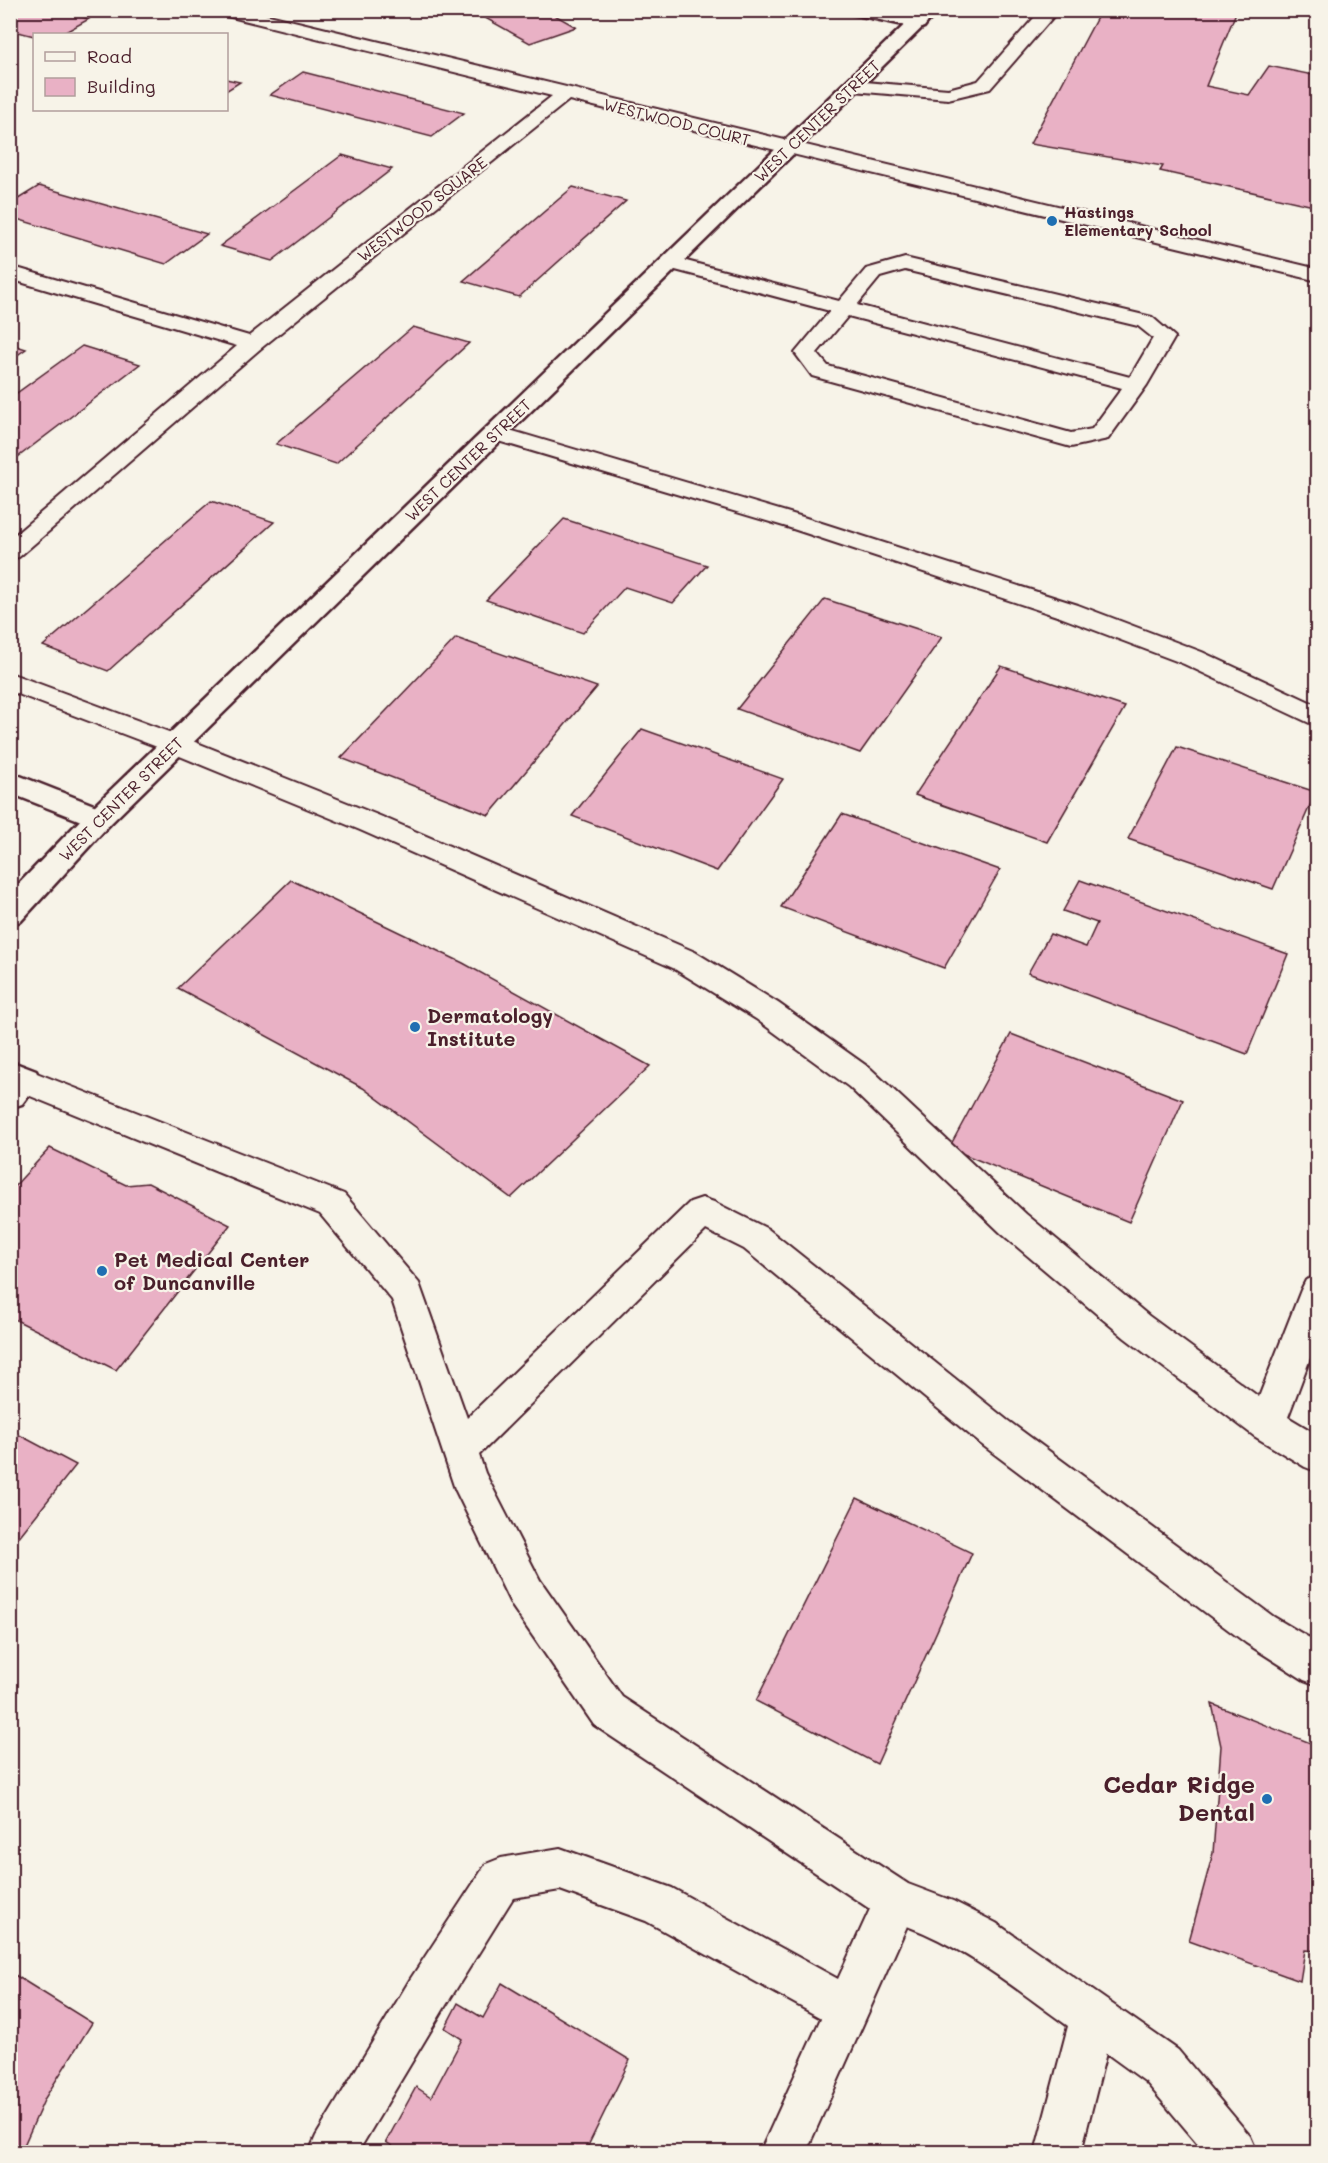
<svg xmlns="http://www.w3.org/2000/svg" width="1328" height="2163" font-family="Mali,sans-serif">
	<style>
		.building { fill: #e9b1c5; stroke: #4a1f2b; stroke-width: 1.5 }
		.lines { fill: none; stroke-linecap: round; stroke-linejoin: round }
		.service-casing { stroke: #4a1f2b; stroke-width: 4 }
		.minor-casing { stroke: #4a1f2b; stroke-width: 5 }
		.tertiary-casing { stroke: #4a1f2b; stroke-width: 5 }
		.service { fill: #f7f3e8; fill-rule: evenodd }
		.minor { fill: #f7f3e8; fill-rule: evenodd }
		.tertiary { fill: #f7f3e8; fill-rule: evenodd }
		.poi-dot { fill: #1f6fb2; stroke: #f7f3e8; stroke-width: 2 }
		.labels { text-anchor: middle; stroke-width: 4.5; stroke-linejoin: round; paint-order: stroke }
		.far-street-label { font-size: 16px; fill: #4a1f2b; stroke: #f7f3e8 }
		.far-poi-label { font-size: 16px; font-weight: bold; fill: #4a1f2b; stroke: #f7f3e8; text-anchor: start }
		.poi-label { font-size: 20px; font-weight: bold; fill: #4a1f2b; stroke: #f7f3e8; text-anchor: start }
		.near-poi-label { font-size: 24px; font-weight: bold; fill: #4a1f2b; stroke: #f7f3e8; text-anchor: end }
	</style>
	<rect width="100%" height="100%" fill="#f7f3e8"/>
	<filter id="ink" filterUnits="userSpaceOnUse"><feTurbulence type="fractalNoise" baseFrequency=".0167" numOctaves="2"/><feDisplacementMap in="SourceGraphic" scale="12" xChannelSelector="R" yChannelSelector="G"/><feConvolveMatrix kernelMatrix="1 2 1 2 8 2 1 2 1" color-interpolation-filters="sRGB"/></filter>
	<g filter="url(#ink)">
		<!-- building -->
		<g class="building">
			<path d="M10 10H56L89 19 62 34 34 36 10 30Z"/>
			<path d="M471 10H546L576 27 530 43Z"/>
			<path d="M1101 10H1237L1206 86 1249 95 1269 66 1318 76V207L1160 171 1163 166 1030 144Z"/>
			<path d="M303 72 464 113 432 137 270 95Z"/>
			<path d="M226 79 240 82 226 91Z"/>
			<path d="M342 155 392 169 272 261 220 246Z"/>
			<path d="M39 186 207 234 166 264 10 217V204Z"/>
			<path d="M573 187 626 201 519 297 463 281Z"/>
			<path d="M413 327 469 343 336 464 276 444Z"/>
			<path d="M10 344 26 349 10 360Z"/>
			<path d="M82 346 140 364 10 463V398Z"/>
			<path d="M211 501 274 522 108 671 43 646Z"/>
			<path d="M564 519 707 565 673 603 625 587 583 633 486 600Z"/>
			<path d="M825 599 942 637 860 753 737 709Z"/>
			<path d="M456 638 597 687 489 815 341 758Z"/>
			<path d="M1001 666 1125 707 1047 842 915 795Z"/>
			<path d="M642 729 783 779 717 871 572 816Z"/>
			<path d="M1177 747 1316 792 1273 889 1128 839Z"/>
			<path d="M842 814 1000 870 944 968 781 907Z"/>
			<path d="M291 880 463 963 650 1066 511 1198 363 1088 178 988Z"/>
			<path d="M1080 880 1288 954 1247 1054 1028 973 1050 934 1086 947 1097 923 1063 911Z"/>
			<path d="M1011 1034 1183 1100 1129 1222 949 1148Z"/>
			<path d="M50 1148 126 1185 148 1183 230 1225 116 1370 10 1317V1191Z"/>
			<path d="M10 1430 76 1465 10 1548Z"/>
			<path d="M857 1498 972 1553 877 1764 756 1701Z"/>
			<path d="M1212 1704 1318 1746V1951L1305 1950 1300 1981 1189 1941 1213 1853 1221 1746Z"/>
			<path d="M10 1972 92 2023 45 2098 21 2152H10Z"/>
			<path d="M502 1983 630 2060 585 2152H401L386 2142 416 2087 431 2097 462 2039 445 2028 458 2003 483 2018Z"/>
		</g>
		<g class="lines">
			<defs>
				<g id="service">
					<path d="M217 10H248L1318 269V281L569 100 260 349 19 557 10 559V539L237 346 10 279V266L249 336 552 96 219 14Z"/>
					<path d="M1041 10H1059L990 89 948 99 853 91 847 90 844 86 847 82 853 81 948 89 978 81Z"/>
					<path d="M671 257 839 301 866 269 905 258 1152 317 1175 337 1147 385 1108 439 1071 447 812 376 795 353 830 311 664 267 661 263 664 259ZM905 270 1138 326 1153 338 1130 377 857 305 880 277ZM848 316 1122 388 1092 429 1071 433 828 366 817 353Z"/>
					<path d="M496 426 803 517 1078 605 1202 652 1310 702 1318 706V727L1184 664 1060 617 787 527 488 438 485 433 488 428Z"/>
					<path d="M10 673 185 738 380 816 695 952 778 1003 871 1069 1026 1214 1149 1316 1259 1397 1301 1290 1306 1280 1318 1275V1337L1288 1417 1318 1435V1472L1305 1467 1254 1436 1125 1338 1002 1234 849 1087 756 1019 673 968 360 830 165 750 10 691Z"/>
					<path d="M24 1068 344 1194 419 1283 467 1418 690 1202 702 1198 714 1202 768 1229 1007 1420 1274 1617 1318 1643V1685L1304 1680 1246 1643 981 1444 744 1249 706 1230 479 1455 485 1473 540 1580 622 1697 908 1884 953 1901 996 1923 1178 2050 1250 2136 1257 2152H1205L1146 2082 1106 2053 1081 2152H1035L1068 2026C1017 1990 967 1948 907 1926L806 2152H760L821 2018 646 1921 560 1890 513 1898 443 2010 358 2152H309L316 2136 411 1978 486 1864 501 1858 560 1848 672 1888 838 1979 870 1909 594 1725 512 1606 455 1489 392 1300 320 1214 13 1089 10 1084 13 1071Z"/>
				</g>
				<g id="minor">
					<path d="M849 10H885L924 19 927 23 924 27 918 28 852 14Z"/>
					<path d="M10 772 109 811 114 818 109 825 99 828 10 793Z"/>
					<path d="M10 1061 36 1071 40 1080 22 1104 10 1108Z"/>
				</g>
				<path id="tertiary" d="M920 10H940L109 825 21 921 10 924V893L89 811Z"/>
			</defs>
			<!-- service casing -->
			<use href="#service" class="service-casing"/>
			<!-- minor casing -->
			<use href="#minor" class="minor-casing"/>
			<!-- tertiary casing -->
			<use href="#tertiary" class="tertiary-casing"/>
			<!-- service -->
			<use href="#service" class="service"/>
			<!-- minor -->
			<use href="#minor" class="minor"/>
			<!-- tertiary -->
			<use href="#tertiary" class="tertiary"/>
		</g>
	</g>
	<!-- markers -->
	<g class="poi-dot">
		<circle cx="1052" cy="221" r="6"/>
		<circle cx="415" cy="1027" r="6"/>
		<circle cx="102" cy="1271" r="6"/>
		<circle cx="1267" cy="1799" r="6"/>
	</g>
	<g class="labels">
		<!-- far-street labels -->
		<g class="far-street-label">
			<text transform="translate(817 121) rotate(-44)" y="6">WEST CENTER STREET</text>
			<text transform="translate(677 122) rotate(14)" y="6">WESTWOOD COURT</text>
			<text transform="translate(422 209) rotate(-38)" y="6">WESTWOOD SQUARE</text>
			<text transform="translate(468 460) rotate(-44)" y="6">WEST CENTER STREET</text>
			<text transform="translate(121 799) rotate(-45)" y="6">WEST CENTER STREET</text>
		</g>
		<!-- far-poi labels -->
		<g class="far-poi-label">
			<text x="1064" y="218">Hastings<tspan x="1064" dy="18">Elementary School</tspan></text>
		</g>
		<!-- poi labels -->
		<g class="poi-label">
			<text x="427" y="1023">Dermatology<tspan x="427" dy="23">Institute</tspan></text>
			<text x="114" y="1267">Pet Medical Center<tspan x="114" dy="23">of Duncanville</tspan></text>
		</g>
		<!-- near-poi labels -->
		<g class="near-poi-label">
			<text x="1255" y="1793">Cedar Ridge<tspan x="1255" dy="28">Dental</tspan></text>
		</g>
	</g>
	<!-- margin -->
	<rect width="1328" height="2163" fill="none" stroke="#f7f3e8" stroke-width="36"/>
	<rect x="18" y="18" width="1292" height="2127" fill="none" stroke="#4a1f2b" stroke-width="2" filter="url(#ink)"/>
	<!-- legend -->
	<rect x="33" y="33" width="195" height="78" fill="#f7f3e8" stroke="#b29e9c" stroke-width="1.5"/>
	<rect x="45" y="52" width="30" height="9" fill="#f7f3e8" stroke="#b29e9c" stroke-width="1.5"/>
	<text x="87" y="63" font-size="18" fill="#4a1f2b">Road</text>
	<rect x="45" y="78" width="30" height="18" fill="#e9b1c5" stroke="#b29e9c" stroke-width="1.5"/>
	<text x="87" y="93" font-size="18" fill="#4a1f2b">Building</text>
</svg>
